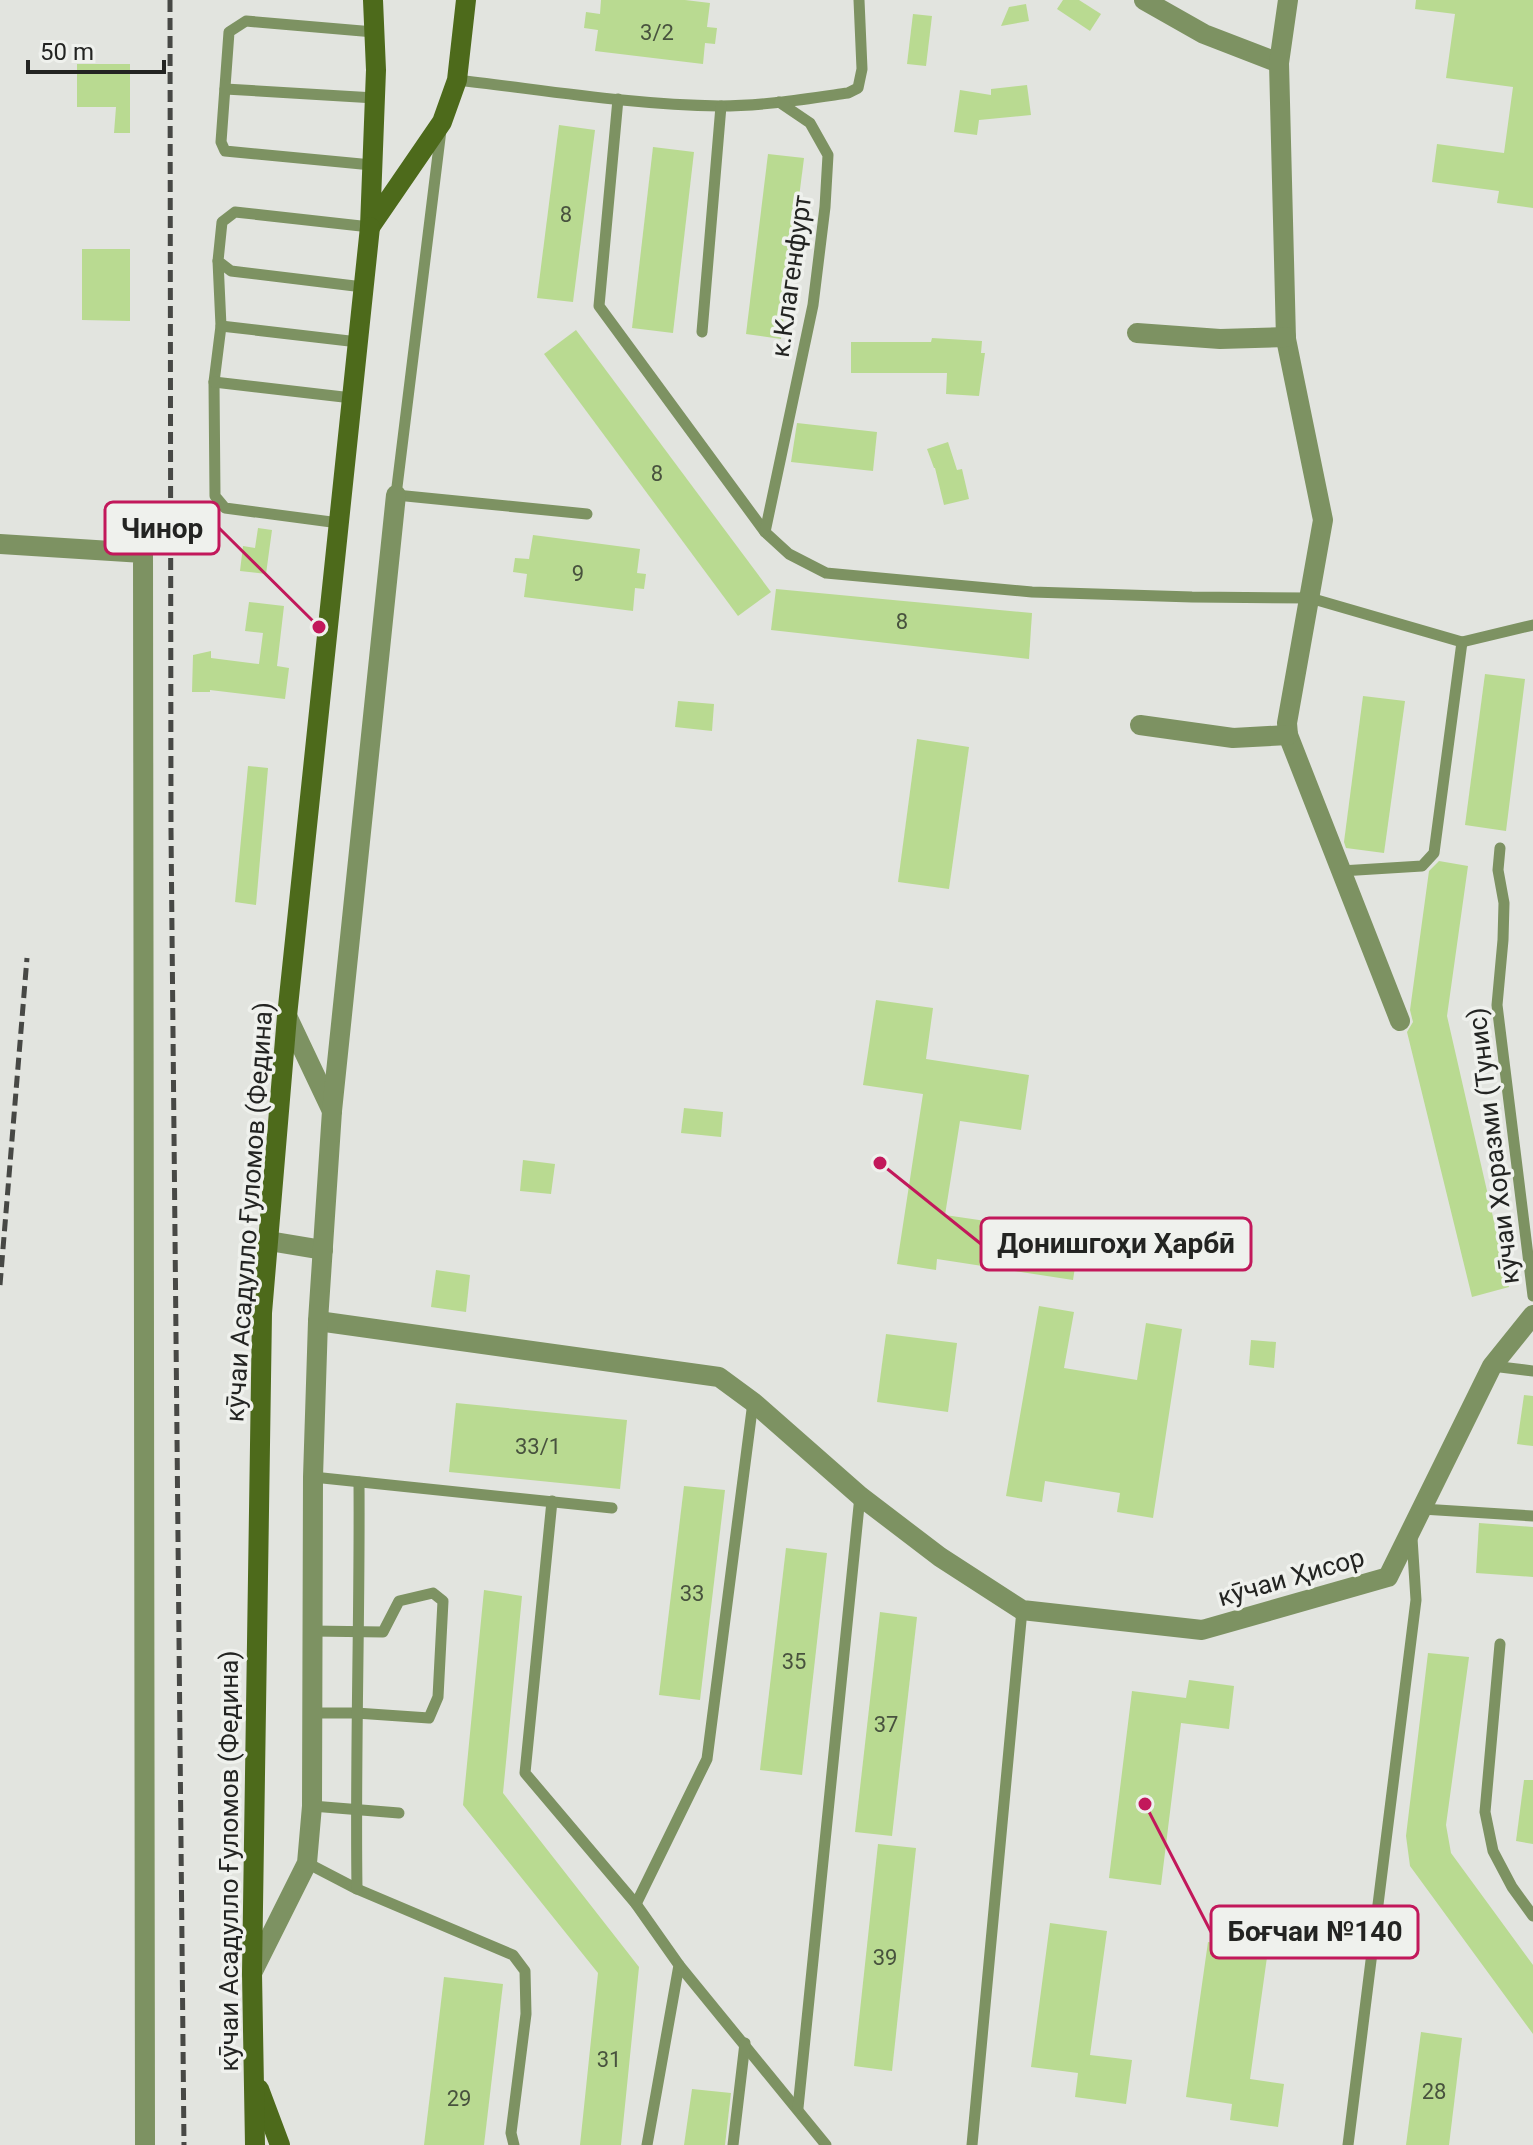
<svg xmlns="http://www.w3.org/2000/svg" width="1533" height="2145" font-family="Roboto,sans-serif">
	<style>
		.building { fill: #b9da91 }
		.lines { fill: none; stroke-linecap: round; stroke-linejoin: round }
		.lane { stroke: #7d9262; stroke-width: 11 }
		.street { stroke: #7d9262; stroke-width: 20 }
		.secondary { stroke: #4d6a1b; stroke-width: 20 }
		.rail { stroke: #474845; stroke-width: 5; stroke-dasharray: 12 6; stroke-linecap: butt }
		.labels { text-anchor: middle; stroke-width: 7; stroke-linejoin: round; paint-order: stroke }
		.number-label { font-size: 22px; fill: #48523e }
		.street-label { font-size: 26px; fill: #232422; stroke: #eff1ed }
		.leader { fill: none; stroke: #c2185b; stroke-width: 3 }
		.callout-dot { fill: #c2185b; stroke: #eff1ed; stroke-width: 3 }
		.callout { fill: #eff1ed; stroke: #c2185b; stroke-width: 3 }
		.callout-label { font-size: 28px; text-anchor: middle; font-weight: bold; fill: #232422 }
	</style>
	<rect width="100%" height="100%" fill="#e2e4df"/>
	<!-- building -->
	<g class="building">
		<path d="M601 0H685L710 3 707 27 717 28 715 44 705 43 703 64 595 51 598 30 584 28 586 12 600 14Z"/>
		<path d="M1063 0H1079L1101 14 1090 31 1057 9Z"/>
		<path d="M1416 0H1533V208L1497 203 1499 191 1432 182 1437 144 1504 153 1513 87 1446 78 1455 14 1415 9Z"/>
		<path d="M1026 4 1029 21 1001 26 1009 7Z"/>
		<path d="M913 14 932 16 926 66 907 64Z"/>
		<path d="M77 64H130V133H114L116 107H77Z"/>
		<path d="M1027 85 1031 115 979 120 977 135 954 132 960 90 991 95V89Z"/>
		<path d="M559 125 595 130 573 302 537 298Z"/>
		<path d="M653 147 694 152 673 333 632 328Z"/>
		<path d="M768 154 804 158 781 339 746 334Z"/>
		<path d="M82 249H130V321L82 320Z"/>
		<path d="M576 330 771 592 738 616 544 354Z"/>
		<path d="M932 338 982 341 981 353H985L979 396 946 394 947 373H851V342H931Z"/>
		<path d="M797 423 877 432 873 471 791 462Z"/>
		<path d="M948 442 957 470 962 469 969 499 944 505 935 468H934L927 449Z"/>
		<path d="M258 528 272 530 266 574 240 571 243 546 255 548Z"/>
		<path d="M533 535 640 549 637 573 646 574 644 589 635 588 633 611 524 597 527 574 513 572 515 558 529 559Z"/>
		<path d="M776 589 1032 613 1029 659 771 630Z"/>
		<path d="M249 602 284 606 277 666 289 668 285 699 210 690V692H192L193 655 211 651V658L259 664 263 633 245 631Z"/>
		<path d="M1485 674 1525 679 1506 831 1465 825Z"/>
		<path d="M1363 696 1405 701 1384 853 1346 848 1344 842Z"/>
		<path d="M678 701 714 704 712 731 675 727Z"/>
		<path d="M917 739 969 747 949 889 898 882Z"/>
		<path d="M248 766 268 768 256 905 235 902Z"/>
		<path d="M1439 861 1468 866 1447 1016 1509 1287 1472 1297 1407 1032 1413 1022 1410 1010 1429 871Z"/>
		<path d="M876 1000 933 1008 926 1059 1029 1075 1021 1130 960 1121 945 1215 1080 1235 1073 1280 937 1259 936 1270 897 1264 923 1094 863 1085Z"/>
		<path d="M684 1108 723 1112 721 1137 681 1133Z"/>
		<path d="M523 1160 555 1164 551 1194 520 1191Z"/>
		<path d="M436 1270 470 1275 466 1312 431 1307Z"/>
		<path d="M1039 1306 1074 1312 1064 1368 1137 1380 1146 1323 1182 1329 1153 1518 1117 1512 1120 1493 1045 1481 1042 1502 1006 1496Z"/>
		<path d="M886 1334 957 1343 948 1412 877 1402Z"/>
		<path d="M1251 1340 1276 1342 1274 1368 1249 1365Z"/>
		<path d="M1524 1395 1533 1396V1446L1517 1444Z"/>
		<path d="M456 1403 627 1420 620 1489 449 1472Z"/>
		<path d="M684 1486 725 1490 700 1700 659 1695Z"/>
		<path d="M1479 1523 1533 1527V1577L1476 1573Z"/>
		<path d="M786 1548 827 1553 802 1775 760 1770Z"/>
		<path d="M484 1590 522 1596 503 1793 639 1967 621 2145H580L598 1973 463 1805Z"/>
		<path d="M880 1612 917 1617 892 1836 855 1832Z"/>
		<path d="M1428 1653 1469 1657 1446 1825 1451 1853 1533 1965V2034L1410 1866 1406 1836Z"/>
		<path d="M1189 1680 1234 1686 1229 1729 1181 1723 1161 1885 1109 1878 1132 1691 1186 1698Z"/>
		<path d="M1524 1780H1533V1844L1516 1841Z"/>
		<path d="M878 1844 916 1848 892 2071 854 2066Z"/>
		<path d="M1050 1923 1107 1931 1090 2055 1132 2060 1126 2104 1075 2097 1078 2073 1031 2067Z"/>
		<path d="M1208 1942 1268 1950 1250 2079 1284 2084 1278 2127 1230 2120 1232 2104 1186 2097Z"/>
		<path d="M444 1977 503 1984 484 2145H424Z"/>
		<path d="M1421 2032 1462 2038 1449 2145H1406Z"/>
		<path d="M692 2089 731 2093 725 2145H684Z"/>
	</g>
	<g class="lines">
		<!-- lane -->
		<g class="lane">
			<path d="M457 80C544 90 632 105 720 106 763 106 806 99 848 93L858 88 862 69 859 0"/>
			<path d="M225 89 375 98"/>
			<path d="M618 99 599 306 765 532 789 554 826 573 1032 592 1192 597 1310 598 1462 642 1533 625"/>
			<path d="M441 130 396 495 587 514"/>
			<path d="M372 165 225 151 221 142 229 32 246 21 374 32"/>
			<path d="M218 261 221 326 214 382 215 496 225 508 339 523"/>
			<path d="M363 287 231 271 218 261 222 222 235 212 370 227"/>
			<path d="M221 326 358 342"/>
			<path d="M702 332 721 106"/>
			<path d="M214 382 352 398"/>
			<path d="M765 532 813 305 825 207 828 155 810 123 779 102"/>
			<path d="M1500 848 1498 870 1504 903 1503 940 1497 1005 1533 1296"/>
			<path d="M1341 871 1422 866 1434 853 1462 642"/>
			<path d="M1492 1366 1533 1371"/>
			<path d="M313 1477 612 1508"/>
			<path d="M552 1501 525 1773 636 1904 679 1965 647 2145"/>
			<path d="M1422 1509 1533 1516"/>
			<path d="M312 1631 383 1632 399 1601 433 1593 443 1601 438 1697 429 1718 356 1713H312"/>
			<path d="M1500 1644 1485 1812 1493 1851 1512 1887 1533 1916"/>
			<path d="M312 1806 399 1813"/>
			<path d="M307 1863 357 1889 513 1955 525 1971 526 2014 511 2133 514 2145"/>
			<path d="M357 1889C355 1753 360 1618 359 1482"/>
			<path d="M636 1904 707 1759 753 1402"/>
			<path d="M679 1965 826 2145"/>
			<path d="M798 2108 860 1496"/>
			<path d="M733 2145 745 2043"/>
			<path d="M972 2145 1022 1610"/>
			<path d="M1348 2145 1416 1600 1412 1538"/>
		</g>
		<!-- street -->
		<g class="street">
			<path d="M1144 0 1204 34 1279 63"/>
			<path d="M1288 0 1279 63 1286 339 1323 520 1287 723 1288 735 1400 1021"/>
			<path d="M1137 333 1220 339 1286 337"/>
			<path d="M0 544 143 553 145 2145"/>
			<path d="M1140 725 1233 738 1288 735"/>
			<path d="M287 1016 332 1111"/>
			<path d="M269 1241 323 1250"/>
			<path d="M318 1321 719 1377 753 1402 860 1496 940 1557 1022 1610 1202 1630 1388 1577 1492 1366 1533 1315"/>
			<path d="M252 1973 307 1863 312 1806 313 1477 318 1321 332 1111 396 495"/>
		</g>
		<!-- secondary -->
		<g class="secondary">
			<path d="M373 0 376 70 370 227 442 122 457 80 466 0"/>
			<path d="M259 2089 280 2145"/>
			<path d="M255 2145 252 1973 262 1313 287 1016 370 227"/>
		</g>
		<!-- rail -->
		<g class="rail">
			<path d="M170 0 171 830 184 2145"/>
			<path d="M0 1285 27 958"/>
		</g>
	</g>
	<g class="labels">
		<!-- number labels -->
		<g class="number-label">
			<text x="657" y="40">3/2</text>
			<text x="566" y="222">8</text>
			<text x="657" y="481">8</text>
			<text x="578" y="581">9</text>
			<text x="902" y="629">8</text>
			<text x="538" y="1454">33/1</text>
			<text x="692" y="1601">33</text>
			<text x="794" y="1669">35</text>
			<text x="886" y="1732">37</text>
			<text x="885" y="1965">39</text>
			<text x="609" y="2067">31</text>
			<text x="1434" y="2099">28</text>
			<text x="459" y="2106">29</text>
		</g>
		<!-- street labels -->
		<g class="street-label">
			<text transform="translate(791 276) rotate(-82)" y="9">к.Клагенфурт</text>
			<text transform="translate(1493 1146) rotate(-97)" y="9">кӯчаи Хоразми (Тунис)</text>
			<text transform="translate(249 1212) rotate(-86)" y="9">кӯчаи Асадулло Ғуломов (Федина)</text>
			<text transform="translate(1291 1577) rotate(-16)" y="9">кӯчаи Ҳисор</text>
			<text transform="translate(229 1861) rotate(-90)" y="9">кӯчаи Асадулло Ғуломов (Федина)</text>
		</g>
	</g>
	<!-- callouts -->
	<path class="leader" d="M319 627L219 528M880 1163L981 1244M1145 1804L1211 1932"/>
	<g class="callout-dot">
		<circle cx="319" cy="627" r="8"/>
		<circle cx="880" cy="1163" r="8"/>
		<circle cx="1145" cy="1804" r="8"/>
	</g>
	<g class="callout">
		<rect x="105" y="502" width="114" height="52" rx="8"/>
		<rect x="981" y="1218" width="270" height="52" rx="8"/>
		<rect x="1211" y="1906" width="207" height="52" rx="8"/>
	</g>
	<g class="callout-label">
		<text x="162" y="538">Чинор</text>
		<text x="1116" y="1253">Донишгоҳи Ҳарбӣ</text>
		<text x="1315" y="1941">Боғчаи №140</text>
	</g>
	<!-- scale -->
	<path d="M28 60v12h136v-12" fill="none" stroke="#232422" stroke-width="4"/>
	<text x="40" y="60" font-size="24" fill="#232422" stroke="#eff1ed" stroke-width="6" paint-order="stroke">50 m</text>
</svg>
